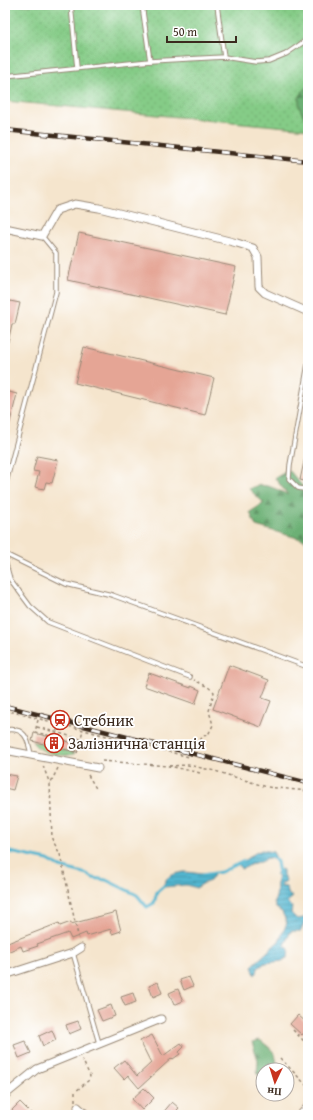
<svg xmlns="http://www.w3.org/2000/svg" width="313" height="1120" font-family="'Gentium Book Plus',serif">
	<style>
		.grass { fill: url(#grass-dots); stroke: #607b52 }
		.forest { fill: url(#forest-firs); stroke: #546d49 }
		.water { fill: url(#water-rules); stroke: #467077 }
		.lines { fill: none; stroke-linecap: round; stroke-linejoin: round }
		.stream { stroke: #52b6d0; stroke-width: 3 }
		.building { fill: #e5a595 }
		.lane-casing { stroke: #988876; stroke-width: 5.5 }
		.street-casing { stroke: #988876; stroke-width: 9 }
		.path { stroke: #988876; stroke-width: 1.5; stroke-dasharray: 3 3; stroke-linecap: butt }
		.lane { stroke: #fff; stroke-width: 3.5 }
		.street { stroke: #fff; stroke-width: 7 }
		.rail-casing { stroke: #3b2a1e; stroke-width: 4.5 }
		.rail { stroke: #fff; stroke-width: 3; stroke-dasharray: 9; stroke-linecap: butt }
		.labels { text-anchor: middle; stroke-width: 3.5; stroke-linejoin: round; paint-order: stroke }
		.poi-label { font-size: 16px; fill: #3b2a1e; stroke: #fff; text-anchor: start }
	</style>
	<defs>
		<pattern id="grass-dots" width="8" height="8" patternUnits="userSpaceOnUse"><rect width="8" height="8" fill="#85cc87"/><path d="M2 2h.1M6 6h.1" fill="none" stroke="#74af74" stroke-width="1.8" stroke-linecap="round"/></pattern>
		<pattern id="forest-firs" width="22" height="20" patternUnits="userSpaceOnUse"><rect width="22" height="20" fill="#6cb074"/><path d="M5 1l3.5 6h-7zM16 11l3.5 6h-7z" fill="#5a8f5f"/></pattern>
		<pattern id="water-rules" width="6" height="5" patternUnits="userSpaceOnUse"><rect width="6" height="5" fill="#52b6d0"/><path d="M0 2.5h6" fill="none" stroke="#4594a8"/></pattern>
	</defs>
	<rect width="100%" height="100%" fill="#fff"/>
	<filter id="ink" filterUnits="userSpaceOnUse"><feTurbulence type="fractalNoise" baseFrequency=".025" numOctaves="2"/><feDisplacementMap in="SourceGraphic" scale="8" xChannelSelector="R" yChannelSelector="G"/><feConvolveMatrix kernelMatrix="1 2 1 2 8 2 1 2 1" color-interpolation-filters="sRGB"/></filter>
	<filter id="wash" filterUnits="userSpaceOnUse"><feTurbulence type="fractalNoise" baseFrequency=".012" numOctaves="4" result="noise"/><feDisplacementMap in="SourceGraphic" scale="16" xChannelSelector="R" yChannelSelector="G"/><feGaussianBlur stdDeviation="0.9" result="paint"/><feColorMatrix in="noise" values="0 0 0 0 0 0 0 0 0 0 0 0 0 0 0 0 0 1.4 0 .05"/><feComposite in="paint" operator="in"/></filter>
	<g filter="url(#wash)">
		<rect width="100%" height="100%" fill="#f5e5cd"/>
		<!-- grass -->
		<g class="grass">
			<path d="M5 5H308V129L5 101Z"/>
			<path d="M32 741 49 746V748L55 749 56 748 75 753C65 759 37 752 32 741Z"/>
		</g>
		<!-- forest -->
		<g class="forest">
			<path d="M308 85V119L305 118C296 105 297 96 308 85Z"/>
			<path d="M289 470 308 493V541L256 526 250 512 264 503 249 489C262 481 275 488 288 495L275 478Z"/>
			<path d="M260 1040C271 1049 276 1051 277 1065L283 1070H263V1083L257 1073 258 1060 252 1042Z"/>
		</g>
		<!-- water -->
		<g class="water">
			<path d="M262 850 273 852 276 858 273 859 267 858C260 864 260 861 254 863 249 865 246 868 241 869L239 864C247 859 253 853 262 850Z"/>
			<path d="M281 869 283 870V875L286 880 285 882 282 884 281 886 286 887 289 895 293 897 287 902 292 907 291 913 297 919 304 918 308 914V919L304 923 301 931H291L284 945 289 949 288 957 282 961 265 963 258 968 257 973 255 975 252 966 279 941 287 923 282 912 276 908 274 902C279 893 275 885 278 877L276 874Z"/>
			<path d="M183 872C193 872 203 875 214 875L210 881 204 883 196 888C193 887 189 885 186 885 184 885 165 887 163 887 166 875 172 875 183 872Z"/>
		</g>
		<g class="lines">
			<!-- stream -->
			<g class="stream">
				<path d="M5 851 48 860 60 867 87 874 93 878 106 880 137 895 147 907 154 903 157 892 165 885"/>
				<path d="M272 856 277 862 279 874"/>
				<path d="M202 875 221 872 244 861"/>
			</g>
		</g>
		<g id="blocks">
			<!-- building -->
			<g class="building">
				<path d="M79 233 236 267 225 315 68 280Z"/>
				<path d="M5 300 20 303 15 324H12L8 342H5Z"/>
				<path d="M84 347 214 378 205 415 75 383Z"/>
				<path d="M5 391 17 394 8 430H5Z"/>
				<path d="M37 456 58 460 52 483 46 482 44 489 35 487 39 472 33 471Z"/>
				<path d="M305 457H308V482L300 480Z"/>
				<path d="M229 665 269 680 262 698 271 701 261 727 213 709Z"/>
				<path d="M149 673 191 688V686L200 690 195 704 144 686Z"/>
				<path d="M34 733 77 744 75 752 32 741Z"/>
				<path d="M5 774 17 776 13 790 5 788Z"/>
				<path d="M116 912 121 931 112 934 111 929 87 936 86 933 71 939 68 933 37 944 38 946 23 951 21 946 5 953V944L59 923 60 926 71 922V924Z"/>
				<path d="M189 977 193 986 184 990 180 980Z"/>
				<path d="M158 982 162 993 153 997 149 986Z"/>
				<path d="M178 989 183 1001 174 1005 169 993Z"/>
				<path d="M133 993 136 1002 125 1006 121 997Z"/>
				<path d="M111 1005 115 1016 102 1021 97 1010Z"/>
				<path d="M298 1015 308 1024V1028L302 1035 290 1024Z"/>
				<path d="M78 1021 81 1029 69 1034 66 1025Z"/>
				<path d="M52 1030 56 1040 43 1046 39 1036Z"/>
				<path d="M152 1035 163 1056 181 1043 184 1047 179 1052 180 1054 173 1059 172 1058 139 1088 128 1075 124 1079 114 1068 124 1060 137 1076 151 1063 140 1041Z"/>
				<path d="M25 1041 31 1053 19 1058 14 1045Z"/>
				<path d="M144 1088 154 1098 142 1110 132 1099Z"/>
				<path d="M20 1102 33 1115H15L11 1111Z"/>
				<path d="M172 1102 179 1108 177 1110 182 1115H161Z"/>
			</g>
		</g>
	</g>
	<g filter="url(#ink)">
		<use href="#blocks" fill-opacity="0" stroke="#988876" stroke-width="1"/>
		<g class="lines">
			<defs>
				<g id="lane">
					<path d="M71 5 77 68"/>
					<path d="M142 5 150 61"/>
					<path d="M217 5 224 57"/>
					<path d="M5 76 150 61 224 57 256 62 269 61 286 54 308 39"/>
					<path d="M308 364 290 465 289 479 298 488 308 490"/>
					<path d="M5 486 56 292V253L42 236"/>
					<path d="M5 554 66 584 112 595 308 667"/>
					<path d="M5 561 10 579 30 606 48 622 190 677"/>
					<path d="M5 730C25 727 28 738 31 755"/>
					<path d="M73 953 99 1043"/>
					<path d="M298 1115 308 1104"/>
				</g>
				<g id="street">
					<path d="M5 228 42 236 57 210 75 204 99 208 237 243 253 248 258 257 259 287 265 293 308 312"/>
					<path d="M5 750 98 768"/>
					<path d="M5 975 73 953 81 948"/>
					<path d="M5 1095 37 1069 161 1019"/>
					<path d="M78 1107 87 1115"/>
				</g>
			</defs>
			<!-- lane casing -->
			<use href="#lane" class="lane-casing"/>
			<!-- street casing -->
			<use href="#street" class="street-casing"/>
			<!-- path -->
			<g class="path">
				<path d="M5 710 189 757 203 736 208 735 213 725 209 711 214 692 208 687 194 680"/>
				<path d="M38 720 35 732 51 736 56 733"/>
				<path d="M37 727 80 739"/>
				<path d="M56 733 59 739 79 744"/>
				<path d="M55 737 59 724"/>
				<path d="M77 753 83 730"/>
				<path d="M102 761 169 766 200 773"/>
				<path d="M43 766 50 784"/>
				<path d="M169 766 188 765 215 771 267 787 308 791"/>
				<path d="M58 768 50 784 52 839 60 854 79 940"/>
				<path d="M88 775 97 790"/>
				<path d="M293 1030 308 1045"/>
				<path d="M280 1058 308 1087"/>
				<path d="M75 1101V1092L89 1080 90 1076 82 1059"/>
			</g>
			<!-- lane -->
			<use href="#lane" class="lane"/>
			<!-- street -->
			<use href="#street" class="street"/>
			<defs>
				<g id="rail">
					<path d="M5 130 308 161"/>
					<path d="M5 706 308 783"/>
				</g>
			</defs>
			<!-- rail casing -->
			<use href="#rail" class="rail-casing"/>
			<!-- rail -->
			<use href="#rail" class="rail"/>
		</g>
	</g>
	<!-- icons -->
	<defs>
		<symbol id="station-ring" viewBox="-11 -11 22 22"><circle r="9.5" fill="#fff" stroke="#c8321e" stroke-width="1.5"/><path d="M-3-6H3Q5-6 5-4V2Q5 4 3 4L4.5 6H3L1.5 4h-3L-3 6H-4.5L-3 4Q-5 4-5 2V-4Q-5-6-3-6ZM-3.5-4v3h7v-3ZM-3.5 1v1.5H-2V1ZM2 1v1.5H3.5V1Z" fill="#c8321e"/></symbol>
		<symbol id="building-ring" viewBox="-11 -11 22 22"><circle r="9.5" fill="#fff" stroke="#c8321e" stroke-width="1.5"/><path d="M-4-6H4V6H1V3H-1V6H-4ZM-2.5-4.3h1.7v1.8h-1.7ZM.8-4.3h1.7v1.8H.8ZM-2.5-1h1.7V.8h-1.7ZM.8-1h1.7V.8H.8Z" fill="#c8321e"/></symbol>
	</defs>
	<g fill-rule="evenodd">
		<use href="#station-ring" x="49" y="709" width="22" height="22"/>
		<use href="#building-ring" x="43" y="732" width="22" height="22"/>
	</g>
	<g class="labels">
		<!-- poi labels -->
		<g class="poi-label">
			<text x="74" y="726">Стебник</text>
			<text x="68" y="749">Залізнична станція</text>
		</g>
	</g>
	<!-- margin -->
	<rect width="313" height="1120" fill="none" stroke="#fff" stroke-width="20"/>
	<!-- north arrow -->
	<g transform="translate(275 1082) rotate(184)"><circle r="19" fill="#ffffff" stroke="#b1aaa5"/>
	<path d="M0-3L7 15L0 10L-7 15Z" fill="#c8321e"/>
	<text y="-6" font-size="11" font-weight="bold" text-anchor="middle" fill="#3b2a1e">Пн</text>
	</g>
	<!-- scale -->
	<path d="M167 36v6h69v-6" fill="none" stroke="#3b2a1e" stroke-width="2"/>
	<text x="173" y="36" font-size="12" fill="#3b2a1e" stroke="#ffffff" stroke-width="3" paint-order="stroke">50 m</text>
</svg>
